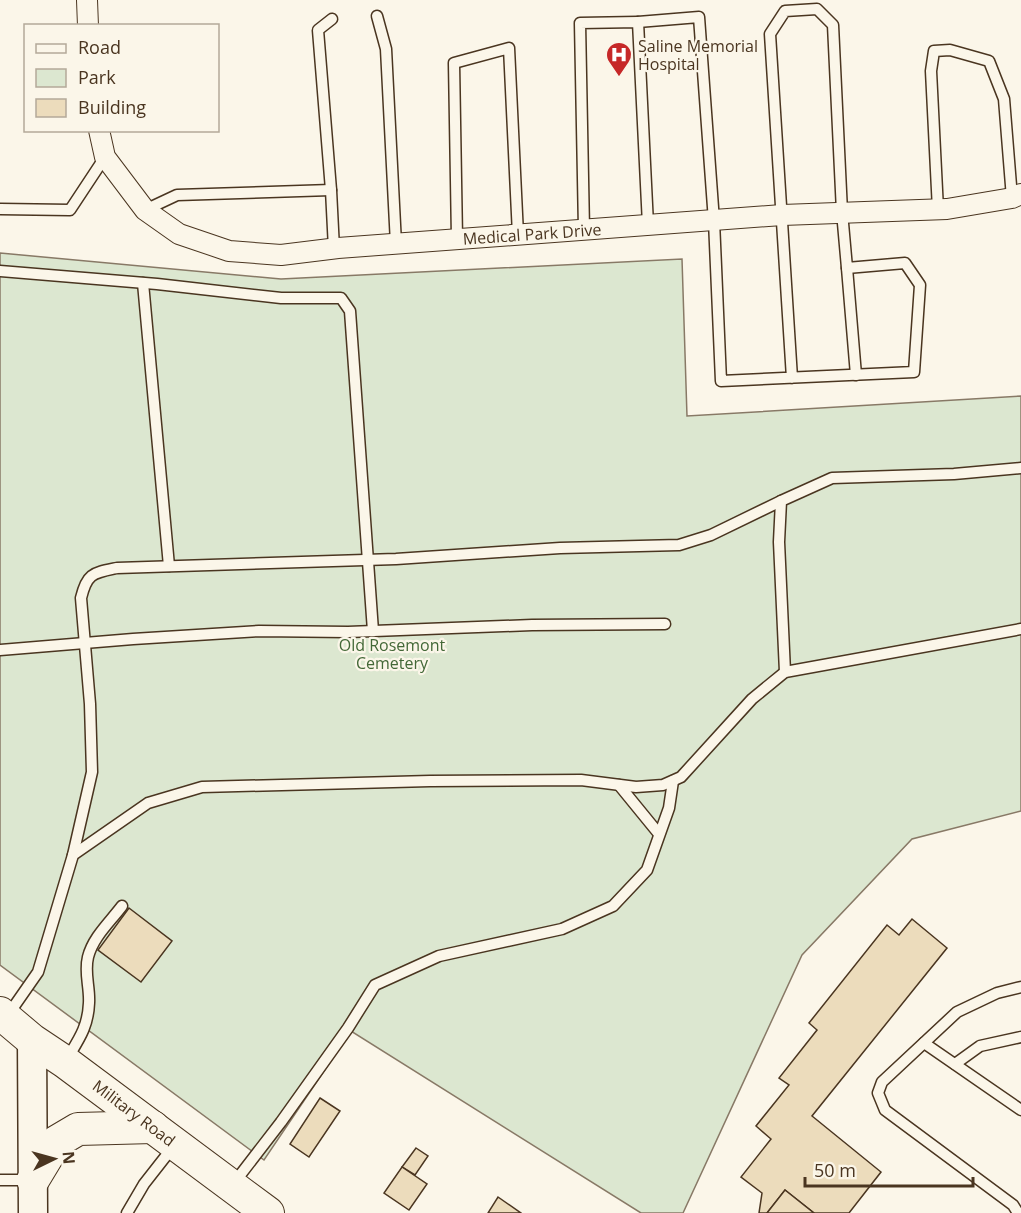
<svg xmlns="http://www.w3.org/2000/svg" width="1021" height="1213" font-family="'Open Sans',sans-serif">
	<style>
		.green { fill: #dce7d0; stroke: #887966; stroke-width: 1.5 }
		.building { fill: #ecdcbc; stroke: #4a3520; stroke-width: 1.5 }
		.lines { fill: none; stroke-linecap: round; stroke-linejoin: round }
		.service-casing { stroke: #4a3520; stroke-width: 13 }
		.minor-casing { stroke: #4a3520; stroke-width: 22 }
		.secondary-casing { stroke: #4a3520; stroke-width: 31 }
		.primary-casing { stroke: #4a3520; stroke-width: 34 }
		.service { stroke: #fbf6e9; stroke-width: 10 }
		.minor { stroke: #fbf6e9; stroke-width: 20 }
		.secondary { stroke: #fbf6e9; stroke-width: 28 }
		.primary { stroke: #fbf6e9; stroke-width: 32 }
		.labels { text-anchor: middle; stroke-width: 4.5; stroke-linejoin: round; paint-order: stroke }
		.poi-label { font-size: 16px; fill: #4a3520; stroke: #fbf6e9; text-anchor: start }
		.street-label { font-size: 16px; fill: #4a3520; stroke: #fbf6e9 }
		.park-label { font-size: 16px; fill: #436837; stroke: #fbf6e9 }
	</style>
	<rect width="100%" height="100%" fill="#fbf6e9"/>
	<!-- green -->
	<path class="green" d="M0 253 281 279 682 259 687 416 1021 396V811L912 839 802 955 683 1213H641L351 1031 264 1160 0 965Z"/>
	<!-- building -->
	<g class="building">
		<path d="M129 908 172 941 141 982 98 950Z"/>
		<path d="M912 919 947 948 812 1116 881 1172 849 1213H814L785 1190 767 1213H759L762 1193 741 1177 771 1139 756 1126 789 1085 779 1078 817 1030 809 1023 887 925 899 935Z"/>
		<path d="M320 1098 340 1111 309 1157 290 1144Z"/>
		<path d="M416 1148 428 1156 415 1175 402 1167Z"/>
		<path d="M402 1167 427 1184 409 1210 384 1193Z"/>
		<path d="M785 1190 814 1213H767Z"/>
		<path d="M498 1197 521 1213H488Z"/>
	</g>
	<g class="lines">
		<defs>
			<g id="service">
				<path d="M377 16 386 49 396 244"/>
				<path d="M332 19 318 30 331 190 334 249"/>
				<path d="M638 22 699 17 714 221 721 381 914 372 920 285 905 263 847 268 842 212 833 25 817 9 785 11 770 34 792 378"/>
				<path d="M0 209 70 210 105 157"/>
				<path d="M145 210 177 195 331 190"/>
				<path d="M938 210 931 71 934 51 950 50 989 61 1004 99 1012 198"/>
				<path d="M584 230 580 23 638 22 648 225"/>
				<path d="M457 239 454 63 509 48 518 235"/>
				<path d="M847 268 856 375"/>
				<path d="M0 271 157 284 281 298H341L350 311 373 631"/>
				<path d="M143 283 169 566"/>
				<path d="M0 650 133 639 259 631 348 632 532 625 665 624"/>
				<path d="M785 672 779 542 781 501 832 478 954 474 1021 468"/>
				<path d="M619 785 659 834"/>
				<path d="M73 855 92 772 90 704 81 598C87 573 93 573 117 568L396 559 560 548 679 545 711 535 781 501"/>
				<path d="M8 1015 38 972 73 855 148 803 202 787 430 781 581 780 636 787 663 785 681 777 752 699 785 672 1021 629"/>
				<path d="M924 1043 1021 1110"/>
				<path d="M67 1059C79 1039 88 1027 89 1003 90 987 84 973 88 957 93 937 110 922 122 906"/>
				<path d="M955 1064 980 1046 1021 1037"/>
				<path d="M0 1180H30"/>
				<path d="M234 1183 281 1122 348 1028 375 985 439 956 562 929 613 906 647 870 669 808 673 781"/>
				<path d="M127 1213 144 1184 173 1147"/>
				<path d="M1018 1213 1013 1205 885 1110 878 1093 882 1082 957 1012 997 993 1021 987"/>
			</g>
			<g id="minor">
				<path d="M87 0 88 26"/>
				<path d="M99 130 105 157 145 210 179 234 229 251 281 255 338 248 782 215 947 209 1012 198 1021 194"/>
			</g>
			<path id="secondary" d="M32 1040 33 1213"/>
			<g id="primary">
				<path d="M0 1013 32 1040 65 1062 268 1213"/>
				<path d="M33 1180 56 1142 78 1129 153 1127"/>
			</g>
		</defs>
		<!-- service casing -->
		<use href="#service" class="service-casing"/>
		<!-- minor casing -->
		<use href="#minor" class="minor-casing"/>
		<!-- secondary casing -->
		<use href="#secondary" class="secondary-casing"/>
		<!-- primary casing -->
		<use href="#primary" class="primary-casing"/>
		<!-- service -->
		<use href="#service" class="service"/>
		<!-- minor -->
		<use href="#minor" class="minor"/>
		<!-- secondary -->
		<use href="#secondary" class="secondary"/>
		<!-- primary -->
		<use href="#primary" class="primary"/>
	</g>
	<!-- icons -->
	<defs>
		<symbol id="hospital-pin" viewBox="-11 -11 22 30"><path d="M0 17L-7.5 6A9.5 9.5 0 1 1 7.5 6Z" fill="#c62828" stroke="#fbf6e9"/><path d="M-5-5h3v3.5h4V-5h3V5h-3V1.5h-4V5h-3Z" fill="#fff"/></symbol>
	</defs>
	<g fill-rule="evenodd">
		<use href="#hospital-pin" x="604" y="40" width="30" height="40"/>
	</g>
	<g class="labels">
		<!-- poi labels -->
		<g class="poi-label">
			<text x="638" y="52">Saline Memorial<tspan x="638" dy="18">Hospital</tspan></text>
		</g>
		<!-- street labels -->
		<g class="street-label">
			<text transform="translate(532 234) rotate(-4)" y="6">Medical Park Drive</text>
			<text transform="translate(134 1113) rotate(37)" y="6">Military Road</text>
		</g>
		<!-- park labels -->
		<g class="park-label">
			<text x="392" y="651">Old Rosemont<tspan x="392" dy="18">Cemetery</tspan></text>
		</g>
	</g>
	<!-- legend -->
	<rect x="24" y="24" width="195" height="108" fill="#fbf6e9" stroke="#b4a999" stroke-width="1.5"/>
	<rect x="36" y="44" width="30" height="9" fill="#fbf6e9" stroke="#b4a999" stroke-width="1.5"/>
	<text x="78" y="54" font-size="18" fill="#4a3520">Road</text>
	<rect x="36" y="69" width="30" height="18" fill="#dce7d0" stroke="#b4a999" stroke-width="1.5"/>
	<text x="78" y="84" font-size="18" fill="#4a3520">Park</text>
	<rect x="36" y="99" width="30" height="18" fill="#ecdcbc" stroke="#b4a999" stroke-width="1.5"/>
	<text x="78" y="114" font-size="18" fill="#4a3520">Building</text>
	<!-- north arrow -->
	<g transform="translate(54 1159) rotate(85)" stroke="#fbf6e9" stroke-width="4.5" paint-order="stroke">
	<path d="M0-4.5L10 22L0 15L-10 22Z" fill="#4a3520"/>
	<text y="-9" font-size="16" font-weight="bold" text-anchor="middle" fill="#4a3520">N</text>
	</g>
	<!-- scale -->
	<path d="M805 1177v9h168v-9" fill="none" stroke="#4a3520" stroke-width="3"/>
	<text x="814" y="1177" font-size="18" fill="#4a3520" stroke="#fbf6e9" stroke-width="4.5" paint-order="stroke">50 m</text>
</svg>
